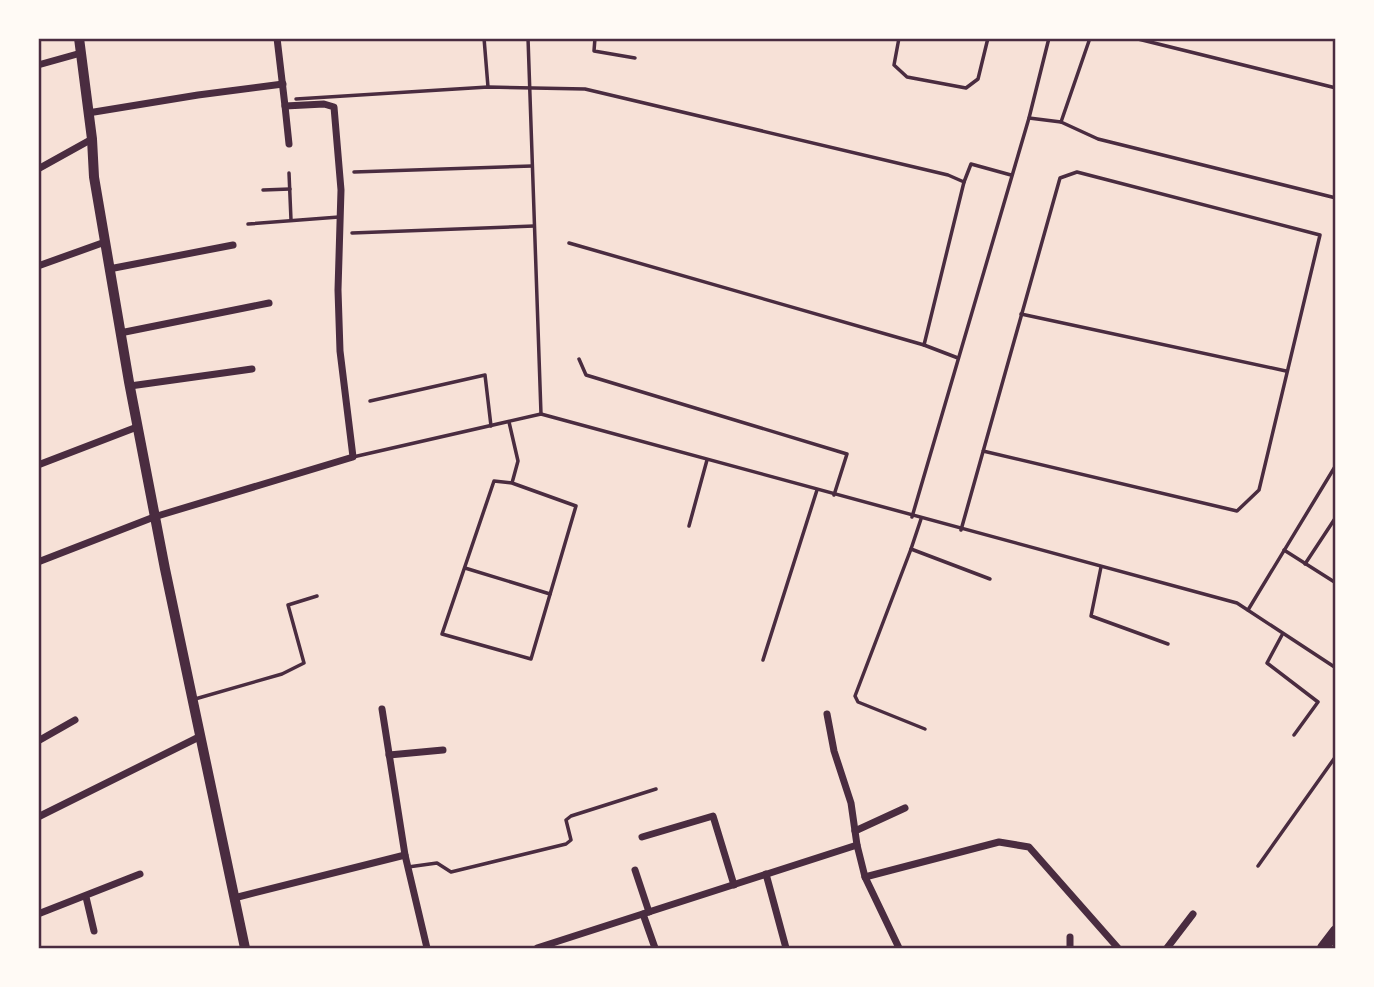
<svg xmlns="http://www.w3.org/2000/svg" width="1374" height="987" font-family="Cabin,sans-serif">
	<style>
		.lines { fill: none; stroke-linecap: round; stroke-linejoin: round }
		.service { stroke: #4a2c40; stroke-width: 3.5 }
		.minor { stroke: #4a2c40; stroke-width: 7 }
		.secondary { stroke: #4a2c40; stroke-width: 10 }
		.primary { stroke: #4a2c40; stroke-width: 12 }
		.neatline { fill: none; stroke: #4a2c40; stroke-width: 2.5 }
	</style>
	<rect width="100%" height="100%" fill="#f7e1d7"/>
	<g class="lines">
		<!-- service -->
		<g class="service">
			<path d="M484 38 488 87"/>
			<path d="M528 38 541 414"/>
			<path d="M595 38 594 51 635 58"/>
			<path d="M899 38 894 65 907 77 966 88 978 79 988 38"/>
			<path d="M1134 38 1336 88"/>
			<path d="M296 99 488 87 585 89 948 175 964 182 924 345 569 243"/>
			<path d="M1029 118 1061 122 1090 38"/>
			<path d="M1061 122 1098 139 1336 198"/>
			<path d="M354 172 532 166"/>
			<path d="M289 173 291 220"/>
			<path d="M964 182 971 164 1011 175"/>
			<path d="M263 190 290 189"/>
			<path d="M248 224 339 217"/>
			<path d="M352 233 534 226"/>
			<path d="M1021 314 1286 371"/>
			<path d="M924 345 958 358"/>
			<path d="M579 359 586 375 847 454 834 495"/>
			<path d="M370 401 485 375 491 426"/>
			<path d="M509 422 518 461 512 483 576 506 531 659 442 634 494 481 512 483"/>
			<path d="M353 457 541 414 1237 603 1336 668"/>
			<path d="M912 517 1029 118 1049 38"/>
			<path d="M921 519 911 549 990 579"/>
			<path d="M689 526 707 460"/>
			<path d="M961 530 1060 178 1077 172 1320 235 1259 490 1237 511 983 451"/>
			<path d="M911 549 855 696 858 702 925 729"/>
			<path d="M1284 550 1336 583"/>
			<path d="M1305 564 1336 517"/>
			<path d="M1101 567 1091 616 1168 644"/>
			<path d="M465 568 550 594"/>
			<path d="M1248 610 1336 465"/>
			<path d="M1282 635 1267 663 1318 702 1294 735"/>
			<path d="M763 660 817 490"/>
			<path d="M195 699 282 674 304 663 288 605 317 596"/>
			<path d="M1258 866 1336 756"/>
			<path d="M408 867 437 863 451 872 566 844 571 840 566 820 571 816 656 789"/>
		</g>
		<!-- minor -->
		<g class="minor">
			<path d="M38 65 81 53"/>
			<path d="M285 106 289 144"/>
			<path d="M88 113 198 95 283 84"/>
			<path d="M38 169 92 139"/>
			<path d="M38 266 105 242"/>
			<path d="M109 269 233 245"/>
			<path d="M120 333 269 303"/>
			<path d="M130 386 252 369"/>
			<path d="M38 465 137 427"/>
			<path d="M38 562 154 517 353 457 340 351 338 290 341 190 334 107 324 104 285 106 277 38"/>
			<path d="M382 709 405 855 427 948"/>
			<path d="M827 714 834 751 851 803 857 845"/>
			<path d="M38 741 75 720"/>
			<path d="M389 755 443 750"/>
			<path d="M38 817 201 736"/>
			<path d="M855 831 905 808"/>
			<path d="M642 837 713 816 734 885"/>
			<path d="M635 870 649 912"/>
			<path d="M766 874 786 948"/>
			<path d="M865 877 999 842 1029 847 1118 948"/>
			<path d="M86 897 94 931"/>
			<path d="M234 898 405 855"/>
			<path d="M38 914 140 874"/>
			<path d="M643 914 655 948"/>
			<path d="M537 948 857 845 865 877 899 948"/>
			<path d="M1070 948V937"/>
			<path d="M1167 948 1193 914"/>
		</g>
		<!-- secondary -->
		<path class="secondary" d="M79 38 92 139 94 177 129 382 165 569 245 948"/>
		<!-- primary -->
		<path class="primary" d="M1323 948 1336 931"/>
	</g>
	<!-- border -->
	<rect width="1374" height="987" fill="none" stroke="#fffaf5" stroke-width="80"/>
	<rect x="40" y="40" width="1294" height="907" class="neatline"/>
</svg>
